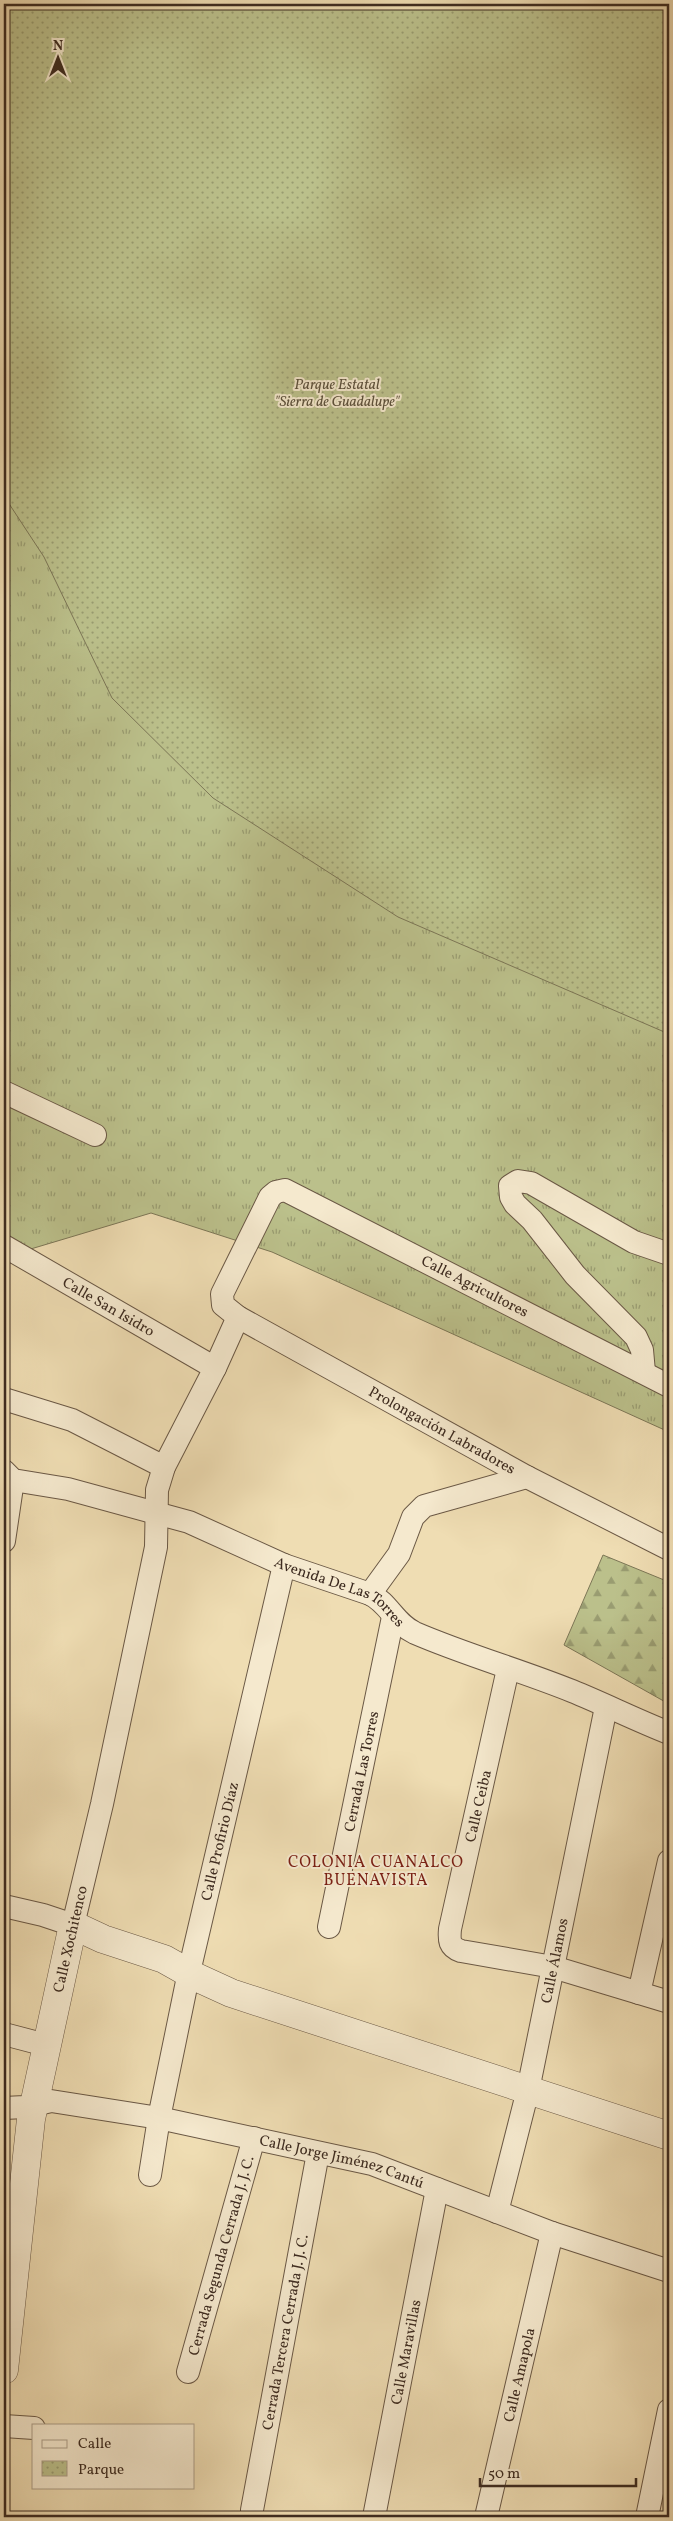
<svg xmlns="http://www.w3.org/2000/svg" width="673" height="2521" font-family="Vollkorn,serif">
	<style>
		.grass { fill: url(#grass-tufts); stroke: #7c7656 }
		.forest { fill: url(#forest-firs); stroke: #7c7656 }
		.park { fill: url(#park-dots); stroke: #7c7656 }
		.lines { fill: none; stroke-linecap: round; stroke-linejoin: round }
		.minor-casing { stroke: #6a5845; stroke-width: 24 }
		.tertiary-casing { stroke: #6a5845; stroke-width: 29 }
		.minor { stroke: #f5e9ce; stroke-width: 22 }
		.tertiary { stroke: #f5e9ce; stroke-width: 28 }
		.labels { text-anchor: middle; stroke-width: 4; stroke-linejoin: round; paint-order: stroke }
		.park-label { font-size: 15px; font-style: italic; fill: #5c503b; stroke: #f5e9ce }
		.street-label { font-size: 15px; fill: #3d2b20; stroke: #f5e9ce }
		.neighbourhood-label { font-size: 16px; letter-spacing: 1px; fill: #7a1f14; stroke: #f5e9ce }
	</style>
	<defs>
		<pattern id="grass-tufts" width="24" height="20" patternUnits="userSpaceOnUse" patternTransform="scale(1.25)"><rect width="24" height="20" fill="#bbc08b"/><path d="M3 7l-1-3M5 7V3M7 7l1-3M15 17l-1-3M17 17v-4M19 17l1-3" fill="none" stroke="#999c71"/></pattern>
		<pattern id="forest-firs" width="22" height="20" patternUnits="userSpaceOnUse" patternTransform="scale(1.25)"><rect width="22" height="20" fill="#bbc08b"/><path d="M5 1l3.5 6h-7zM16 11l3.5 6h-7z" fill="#999c71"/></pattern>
		<pattern id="park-dots" width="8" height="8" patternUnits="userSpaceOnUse" patternTransform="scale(1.25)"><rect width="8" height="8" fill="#bbc08b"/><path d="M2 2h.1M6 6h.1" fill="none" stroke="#999c71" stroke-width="1.8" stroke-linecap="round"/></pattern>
	</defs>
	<rect width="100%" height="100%" fill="#efddb3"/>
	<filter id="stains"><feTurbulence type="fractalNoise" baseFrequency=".004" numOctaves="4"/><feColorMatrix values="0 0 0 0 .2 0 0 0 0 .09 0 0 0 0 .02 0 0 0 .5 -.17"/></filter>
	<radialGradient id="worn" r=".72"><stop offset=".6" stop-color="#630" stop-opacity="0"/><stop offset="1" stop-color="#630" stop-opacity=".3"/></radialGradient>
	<!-- grass -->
	<path class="grass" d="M4 4H669V1432L272 1252 151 1213 14 1254 4 1277Z"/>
	<!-- forest -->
	<path class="forest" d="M603 1555 669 1582V1704L564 1645Z"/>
	<!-- park -->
	<path class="park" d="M4 4H669V1034L398 917 213 798 112 698 44 557 4 496Z"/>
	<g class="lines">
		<defs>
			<g id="minor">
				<path d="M4 1092 95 1135"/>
				<path id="s1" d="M4 1246 215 1368"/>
				<path d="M644 1372 642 1350 636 1337 575 1275 532 1220 515 1204 511 1197 510 1186 518 1181 531 1183 634 1242 669 1254"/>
				<path id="s2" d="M669 1386 285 1190 276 1192 270 1197 222 1294 223 1305 238 1317 527 1477 669 1549"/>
				<path d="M4 1399 72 1420 164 1467"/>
				<path id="s3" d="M4 1471 13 1480 68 1489 189 1522 284 1565 370 1594C389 1603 394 1623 415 1633 466 1655 520 1670 572 1691 604 1704 636 1720 669 1733"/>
				<path d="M4 1541 13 1480"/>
				<path d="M370 1594 399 1554 413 1517 424 1506 527 1477"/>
				<path d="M508 1669 450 1929C449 1940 449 1947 461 1951L553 1967 669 2002"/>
				<path d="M4 1906 43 1915 73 1925 102 1804 156 1547 157 1490 164 1467 215 1368 238 1317"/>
				<path id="s4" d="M329 1927 393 1617"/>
				<path d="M639 1993 669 1861"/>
				<path d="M4 2034 46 2045"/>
				<path id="s5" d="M4 2108 25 2107 51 2101 159 2118 372 2164 552 2233 669 2271"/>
				<path id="s6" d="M150 2175 159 2118 189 1972 284 1565"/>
				<path id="s7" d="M497 2212 528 2090 606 1707"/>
				<path id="s8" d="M188 2372 254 2138"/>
				<path d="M4 2426 34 2428"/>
				<path id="s9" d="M252 2510 318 2153"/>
				<path id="s10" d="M374 2517 437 2189"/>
				<path id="s11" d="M486 2517 552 2233"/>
				<path d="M647 2517 669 2410"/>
			</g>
			<path id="tertiary" d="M4 2370 31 2119 73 1925 103 1939 164 1959 196 1977 231 1993 669 2136"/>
		</defs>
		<!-- minor casing -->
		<use href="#minor" class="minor-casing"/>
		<!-- tertiary casing -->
		<use href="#tertiary" class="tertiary-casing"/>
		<!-- minor -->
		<use href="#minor" class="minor"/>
		<!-- tertiary -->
		<use href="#tertiary" class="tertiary"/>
	</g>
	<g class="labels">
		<!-- park labels -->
		<g class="park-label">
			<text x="337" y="389">Parque Estatal<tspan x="337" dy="17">"Sierra de Guadalupe"</tspan></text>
		</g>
		<!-- street labels -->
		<g class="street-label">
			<text transform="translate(475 1286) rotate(27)" y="5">Calle Agricultores</text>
			<text dy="5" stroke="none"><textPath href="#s1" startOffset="121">Calle San Isidro</textPath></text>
			<text dy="5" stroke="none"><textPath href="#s2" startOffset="820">Prolongación Labradores</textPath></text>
			<text dy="5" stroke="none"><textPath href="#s3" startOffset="361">Avenida De Las Torres</textPath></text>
			<text dy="5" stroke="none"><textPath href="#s4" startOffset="159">Cerrada Las Torres</textPath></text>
			<text transform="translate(478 1806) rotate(-77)" y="5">Calle Ceiba</text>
			<text dy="5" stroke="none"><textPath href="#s6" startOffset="341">Calle Profirio Díaz</textPath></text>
			<text transform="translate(70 1939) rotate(-77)" y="5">Calle Xochitenco</text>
			<text dy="5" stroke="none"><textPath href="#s7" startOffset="258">Calle Álamos</textPath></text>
			<text dy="5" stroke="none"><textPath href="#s5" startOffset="345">Calle Jorge Jiménez Cantú</textPath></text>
			<text dy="5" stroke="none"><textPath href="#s8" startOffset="121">Cerrada Segunda Cerrada J. J. C.</textPath></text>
			<text dy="5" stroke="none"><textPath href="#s9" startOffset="181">Cerrada Tercera Cerrada J. J. C.</textPath></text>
			<text dy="5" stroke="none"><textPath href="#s10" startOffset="168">Calle Maravillas</textPath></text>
			<text dy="5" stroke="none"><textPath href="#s11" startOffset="146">Calle Amapola</textPath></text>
		</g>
		<!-- neighbourhood labels -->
		<g class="neighbourhood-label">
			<text x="376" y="1867">COLONIA CUANALCO<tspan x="376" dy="18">BUENAVISTA</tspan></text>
		</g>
	</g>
	<!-- margin -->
	<rect width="673" height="2521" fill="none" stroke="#efddb3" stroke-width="20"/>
	<rect x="5" y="5" width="663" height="2511" fill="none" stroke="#3d2b20" stroke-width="2.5"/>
	<rect x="10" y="10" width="653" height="2501" fill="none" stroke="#3d2b20"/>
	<!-- legend -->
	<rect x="32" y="2424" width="162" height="65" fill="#f5e9ce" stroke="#ab9d88"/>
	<rect x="42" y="2440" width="25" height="8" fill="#f5e9ce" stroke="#ab9d88"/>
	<text x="78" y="2448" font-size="15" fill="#3d2b20">Calle</text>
	<rect x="42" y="2461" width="25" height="15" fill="url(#park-dots)" stroke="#ab9d88"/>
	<text x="78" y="2474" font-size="15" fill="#3d2b20">Parque</text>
	<!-- north arrow -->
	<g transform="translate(58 58)" stroke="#f5e9ce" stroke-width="4" paint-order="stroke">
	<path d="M0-4L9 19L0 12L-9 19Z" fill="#3d2b20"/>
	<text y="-8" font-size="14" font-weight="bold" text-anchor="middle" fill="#3d2b20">N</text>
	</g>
	<!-- scale -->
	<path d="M480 2478v8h156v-8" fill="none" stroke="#3d2b20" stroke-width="2.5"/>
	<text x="488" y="2478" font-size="15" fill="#3d2b20" stroke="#f5e9ce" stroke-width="4" paint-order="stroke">50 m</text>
	<rect width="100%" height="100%" filter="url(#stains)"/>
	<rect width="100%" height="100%" fill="url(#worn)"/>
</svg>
